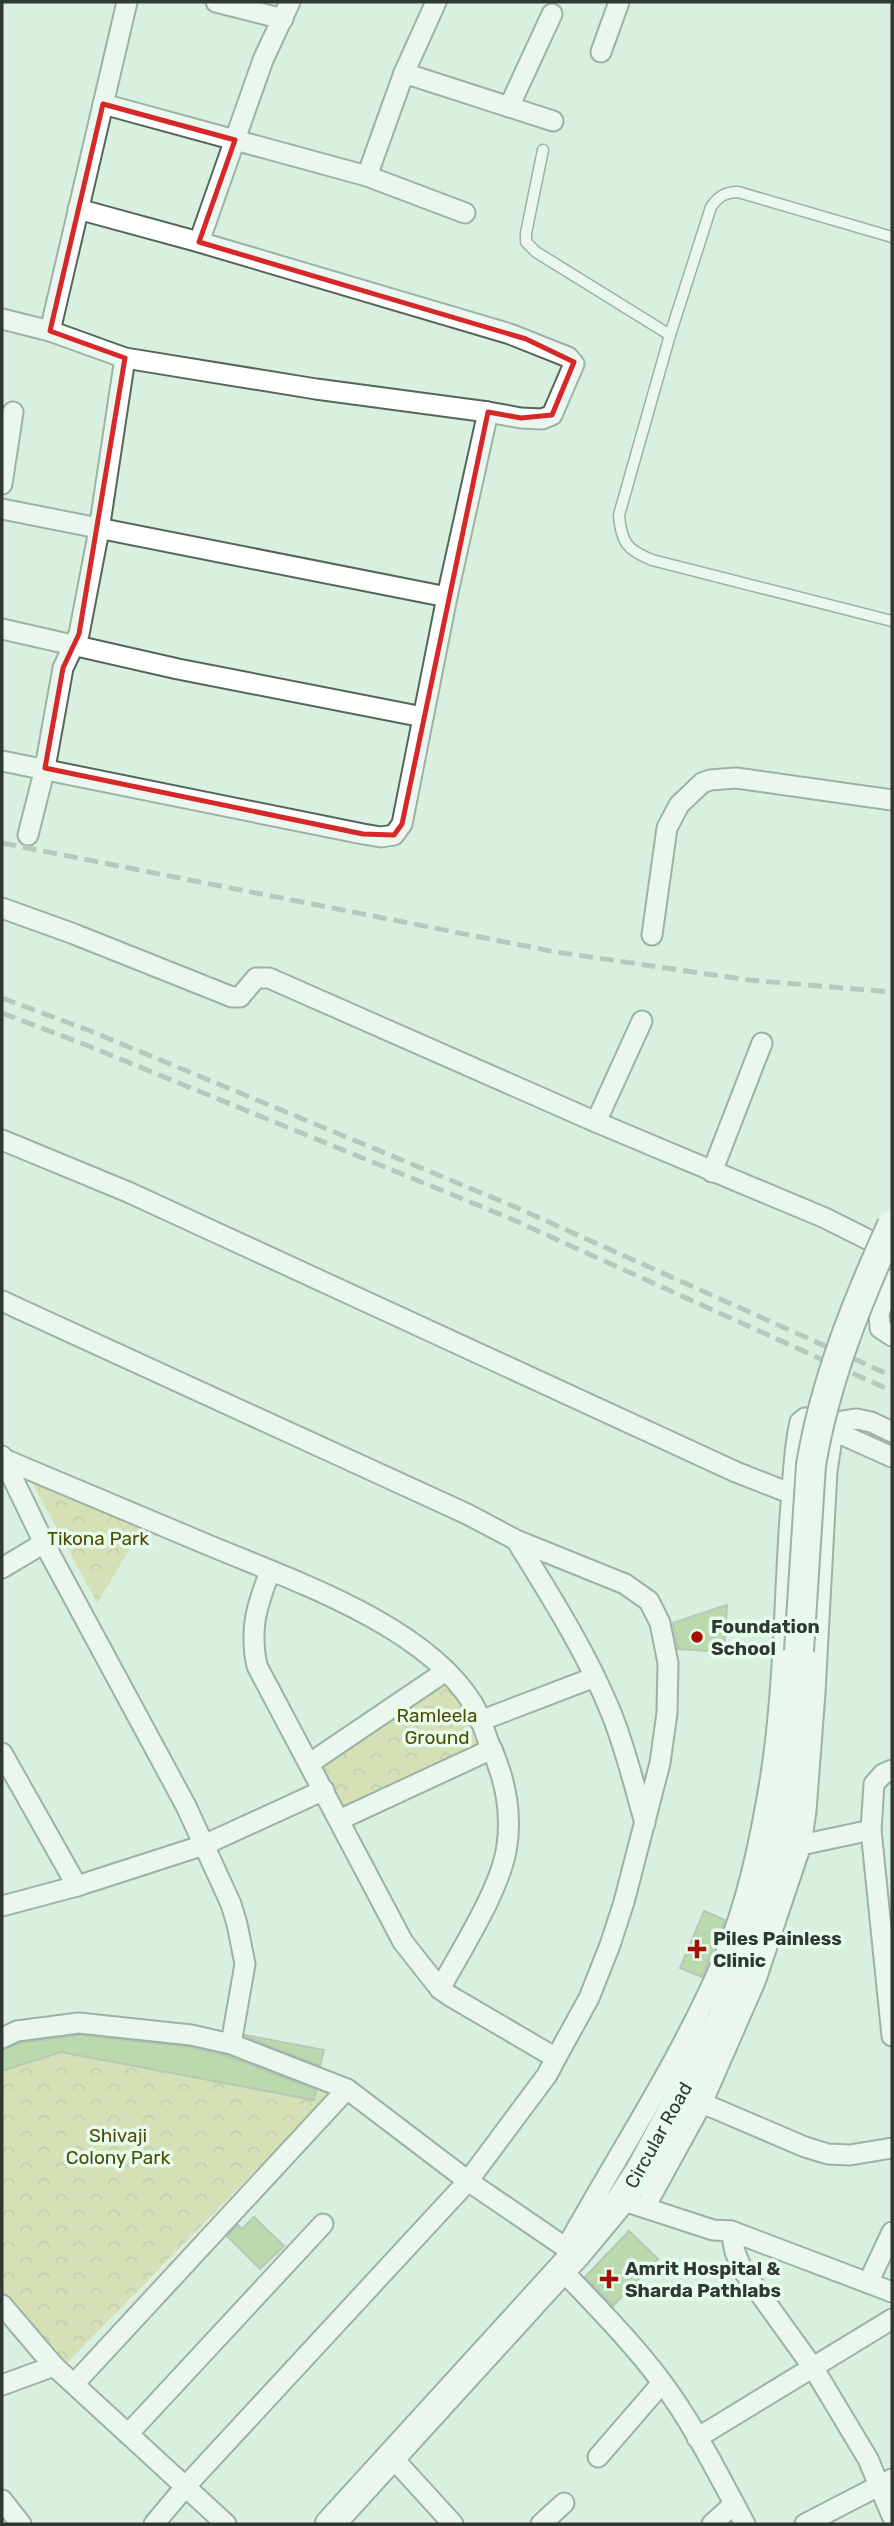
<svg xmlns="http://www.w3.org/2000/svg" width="894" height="2526" font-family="Rubik,sans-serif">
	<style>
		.forest { fill: url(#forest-crowns) }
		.building { fill: #96be71; stroke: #8c9783; stroke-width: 2 }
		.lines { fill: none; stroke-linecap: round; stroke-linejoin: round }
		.service-casing { stroke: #536759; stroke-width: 13 }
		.minor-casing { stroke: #536759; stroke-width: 23 }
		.secondary-casing { stroke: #536759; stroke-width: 32 }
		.service { stroke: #fff; stroke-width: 10 }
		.minor { stroke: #fff; stroke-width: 19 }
		.secondary { stroke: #fff; stroke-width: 28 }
		.rail { stroke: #8b9c91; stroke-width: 5; stroke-dasharray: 14 7; stroke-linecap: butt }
		.secondary-bridge-casing { stroke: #536759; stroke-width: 32; stroke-linecap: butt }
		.secondary-bridge { stroke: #fff; stroke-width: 28 }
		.marked { fill: none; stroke: #d62828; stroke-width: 5; stroke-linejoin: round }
		.poi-dot { fill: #a41100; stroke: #e6fded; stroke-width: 2.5 }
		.labels { text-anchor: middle; stroke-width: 7; stroke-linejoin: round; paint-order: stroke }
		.park-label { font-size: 19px; fill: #4f4b02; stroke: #e6fded }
		.poi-label { font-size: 19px; font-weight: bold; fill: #2f3832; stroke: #e6fded; text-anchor: start }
		.street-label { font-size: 19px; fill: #2f3832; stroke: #e6fded }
	</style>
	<defs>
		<pattern id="forest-crowns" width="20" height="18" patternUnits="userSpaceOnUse" patternTransform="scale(1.75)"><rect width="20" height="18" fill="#d1cd85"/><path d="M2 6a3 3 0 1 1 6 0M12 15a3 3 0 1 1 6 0" fill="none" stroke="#aaa76d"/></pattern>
	</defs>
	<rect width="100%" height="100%" fill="#d9f0e0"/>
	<!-- forest -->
	<g class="forest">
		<path d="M25 1470 145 1524 97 1603Z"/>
		<path d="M446 1674 486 1745 341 1814 315 1764Z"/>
		<path d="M79 2023 221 2043 346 2078 66 2364 2 2294V2038Z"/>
	</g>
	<!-- building -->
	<g class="building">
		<path d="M727 1605 724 1652 678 1649 673 1623Z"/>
		<path d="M704 1911 725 1920 702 1977 680 1968Z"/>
		<path d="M79 2035 189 2047 227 2056 316 2090 314 2100 61 2052 2 2071V2050L20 2043Z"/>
		<path d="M245 2035 324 2050 320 2066 245 2036Z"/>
		<path d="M254 2217 284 2246 260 2269 227 2236 238 2225 242 2229Z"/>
		<path d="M629 2231 658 2259 613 2306 585 2277Z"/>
	</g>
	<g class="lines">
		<defs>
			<g id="service">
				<path d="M543 150 526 233V242L536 252 670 335"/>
				<path d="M892 237 738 192C725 192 718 197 711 207L670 335 619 515C621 542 627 550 652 560L892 621"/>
			</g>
			<g id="minor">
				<path d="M216 2 283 19"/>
				<path d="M601 52 619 2"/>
				<path d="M404 73 553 121"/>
				<path d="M103 104 367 176 465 213"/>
				<path d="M509 107 552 14"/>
				<path d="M367 176 404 73 436 2"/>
				<path d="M199 242 263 60 290 2"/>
				<path d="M2 319 50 331 125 358 316 389 488 412 521 418 542 419 552 415 574 364 568 357 510 334 199 242 78 209"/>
				<path d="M50 331 127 2"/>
				<path d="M2 484 13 412"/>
				<path d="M2 509 447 597"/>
				<path d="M2 629 178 669 423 717"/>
				<path d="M2 761 363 834 381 837 394 835 402 824 447 597 488 412"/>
				<path d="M28 835 45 768 63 668 79 634 99 530 125 358"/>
				<path d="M2 908 74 934 232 997H240L256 978H269L596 1122 825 1218 891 1251"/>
				<path d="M652 935 667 828 679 805 702 783 710 780 736 778 892 800"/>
				<path d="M596 1122 642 1021"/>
				<path d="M2 1140 128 1192 736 1472 792 1494"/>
				<path d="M712 1172 762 1043"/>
				<path d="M892 1280 879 1313 880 1328 892 1336"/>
				<path d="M2 1301 467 1514 516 1540 625 1584 649 1601 660 1623 668 1663 667 1713 660 1763 624 1902 610 1945 589 1998 556 2058 547 2075 468 2181 185 2487 154 2524"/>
				<path d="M2 1456 44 1543 186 1806 231 1904 237 1924 245 1964 231 2044"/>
				<path d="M4 1459C74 1489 144 1518 213 1547 295 1581 426 1626 473 1704 480 1715 484 1730 489 1743 504 1775 512 1810 507 1845 502 1887 461 1950 440 1989"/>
				<path d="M516 1540C550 1595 585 1650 610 1710 625 1746 634 1785 645 1823"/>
				<path d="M2 1568 44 1543"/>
				<path d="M270 1571C257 1606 249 1628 257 1666L403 1942 440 1989 450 1996 556 2058"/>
				<path d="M480 1721 595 1677"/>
				<path d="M2 1753 77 1886"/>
				<path d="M310 1763 446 1671"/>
				<path d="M892 1770 883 1774 874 1784 871 1830 892 2036"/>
				<path d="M339 1820 492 1749"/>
				<path d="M801 1845 871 1830"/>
				<path d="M2 1906 77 1886 204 1845 324 1790"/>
				<path d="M2 2038 17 2031 79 2023 191 2035 231 2044 347 2089 468 2181 575 2254"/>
				<path d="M702 2103 805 2147 828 2154 850 2155 892 2148"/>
				<path d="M650 2198 702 2103 755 1982 801 1845 806 1811 815 1693 827 1471 833 1431 843 1421 857 1419 871 1422 892 1432"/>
				<path d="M621 2200 713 2230 731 2231 892 2292"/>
				<path d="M731 2231 735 2252 742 2269 814 2369 868 2459 892 2516"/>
				<path d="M566 2248C619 2152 680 2061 723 1960 747 1904 760 1841 770 1781 784 1694 784 1605 790 1517 793 1486 793 1452 800 1422L805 1418 892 1457"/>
				<path d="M561 2269C595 2305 631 2341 661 2381 694 2425 719 2476 745 2524"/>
				<path d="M868 2283 892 2232"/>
				<path d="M2 2305 54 2366 226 2524"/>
				<path d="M74 2384 347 2089"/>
				<path d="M2 2385 54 2366"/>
				<path d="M129 2433 323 2224"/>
				<path d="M697 2438 892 2319"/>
				<path d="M391 2456 453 2524"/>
				<path d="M598 2457 662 2383"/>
				<path d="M2 2500 21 2524"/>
				<path d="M541 2524 564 2503"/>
				<path d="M712 2524 734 2504"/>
				<path d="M805 2524 892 2479"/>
			</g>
			<path id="secondary" d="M330 2524 576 2254 621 2200 640 2171 722 2019 758 1921 775 1861 785 1810 793 1748 799 1651"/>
		</defs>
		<!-- service casing -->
		<use href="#service" class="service-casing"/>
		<!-- minor casing -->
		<use href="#minor" class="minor-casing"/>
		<!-- secondary casing -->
		<use href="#secondary" class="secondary-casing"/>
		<!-- service -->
		<use href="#service" class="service"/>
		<!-- minor -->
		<use href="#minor" class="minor"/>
		<!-- secondary -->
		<use href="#secondary" class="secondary"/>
		<!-- rail -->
		<g class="rail">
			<path d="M2 843 556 952 749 980 892 992"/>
			<path d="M2 998 88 1030 513 1206 892 1376"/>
			<path d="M2 1013 86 1045 507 1217 892 1391"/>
		</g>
		<defs>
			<path id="secondary-bridge" d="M799 1651 811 1465C825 1381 857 1302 892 1225"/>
		</defs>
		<!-- secondary-bridge casing -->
		<use href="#secondary-bridge" class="secondary-bridge-casing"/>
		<!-- secondary-bridge -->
		<use href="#secondary-bridge" class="secondary-bridge"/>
	</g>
	<!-- marked area -->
	<path d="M0 0H894V2526H0ZM103 104 235 140 199 242 526 339 574 362 552 415 521 418 488 412 402 824 394 835 363 834 45 768 63 668 79 634 125 358 50 331Z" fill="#d9f0e0" fill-opacity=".55" fill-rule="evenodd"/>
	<path class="marked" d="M103 104 235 140 199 242 526 339 574 362 552 415 521 418 488 412 402 824 394 835 363 834 45 768 63 668 79 634 125 358 50 331Z"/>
	<!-- markers -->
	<g class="poi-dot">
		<circle cx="697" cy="1637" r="7"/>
		<path d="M693.5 1938.5h7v7h7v7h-7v7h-7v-7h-7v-7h7z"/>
		<path d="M605.5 2268.5h7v7h7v7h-7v7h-7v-7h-7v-7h7z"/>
	</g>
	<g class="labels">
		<!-- park labels -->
		<g class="park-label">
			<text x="98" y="1545">Tikona Park</text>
			<text x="437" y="1722">Ramleela<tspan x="437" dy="22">Ground</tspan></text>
			<text x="118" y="2142">Shivaji<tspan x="118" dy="22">Colony Park</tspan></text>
		</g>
		<!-- poi labels -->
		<g class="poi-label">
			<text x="711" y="1633">Foundation<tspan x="711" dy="22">School</tspan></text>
			<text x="713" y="1945">Piles Painless<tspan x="713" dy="22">Clinic</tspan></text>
			<text x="625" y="2275">Amrit Hospital &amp;<tspan x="625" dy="22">Sharda Pathlabs</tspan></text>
		</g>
		<!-- street labels -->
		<g class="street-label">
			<text transform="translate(658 2135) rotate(-61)" y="7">Circular Road</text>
		</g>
	</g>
	<!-- border -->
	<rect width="894" height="2526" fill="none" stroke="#2f3832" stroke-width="7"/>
</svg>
